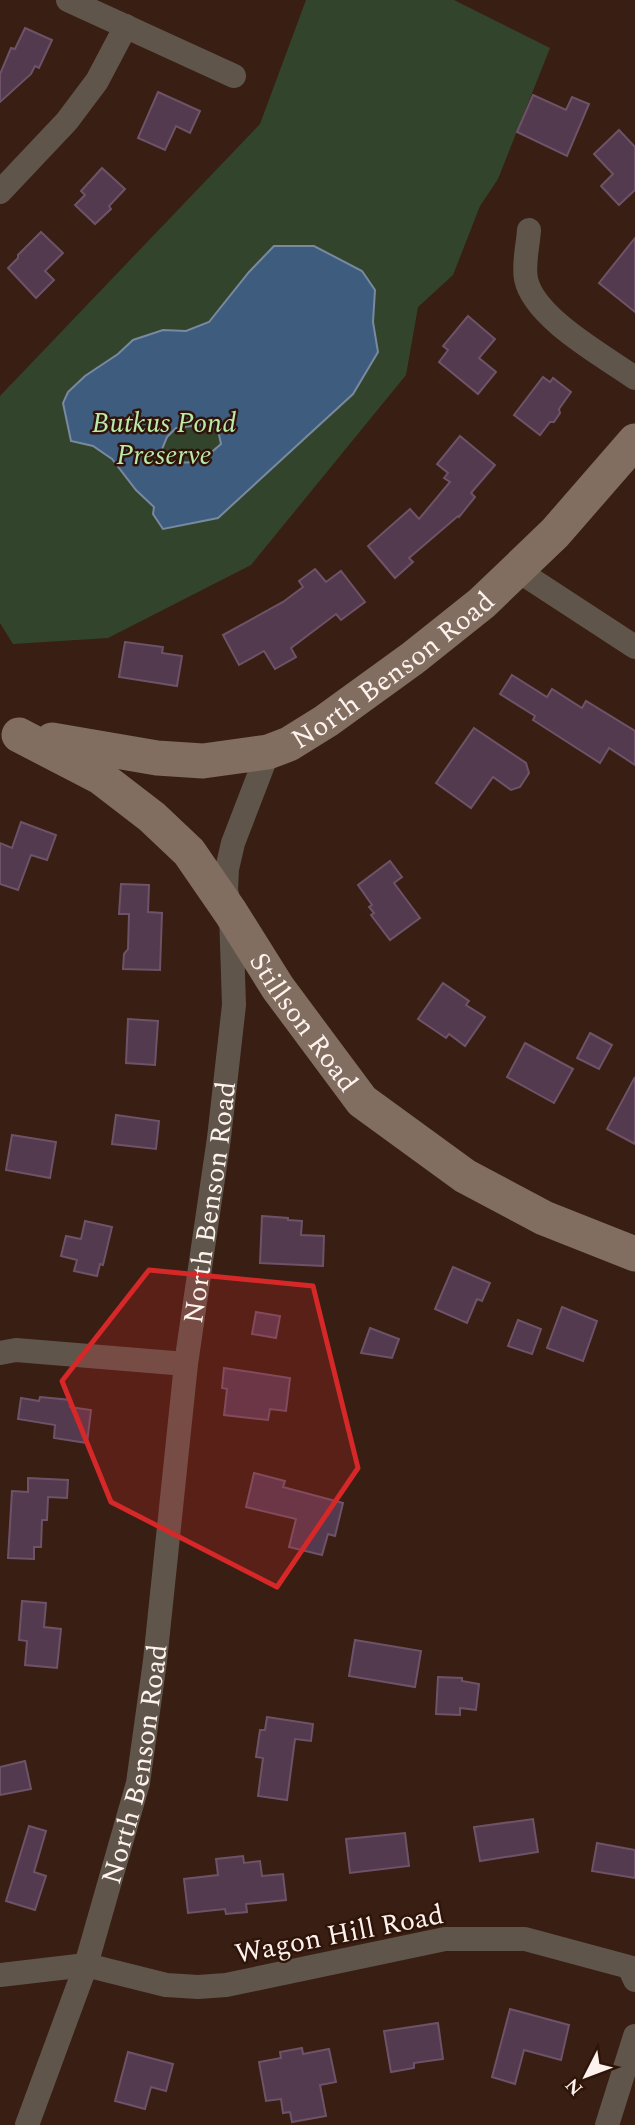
<svg xmlns="http://www.w3.org/2000/svg" width="635" height="2125" font-family="Spectral,serif">
	<style>
		.green { fill: #32452c }
		.water { fill: #3e5c7e; stroke: #7889a0; stroke-width: 2; fill-rule: evenodd }
		.building { fill: #533a4e; stroke: #6e5368; stroke-width: 2 }
		.lines { fill: none; stroke-linecap: round; stroke-linejoin: round }
		.street { stroke: #60554b; stroke-width: 24 }
		.secondary { stroke: #816e60; stroke-width: 35 }
		.marked { fill: #d62828; fill-opacity: 0.2; stroke: #d62828; stroke-width: 5; stroke-linejoin: round }
		.labels { text-anchor: middle; stroke-width: 5; stroke-linejoin: round; paint-order: stroke }
		.park-label { font-size: 28px; font-style: italic; fill: #bceaad; stroke: #2f1509 }
		.street-label { font-size: 28px; fill: #fef2ee; stroke: #2f1509 }
	</style>
	<rect width="100%" height="100%" fill="#391e13"/>
	<!-- green -->
	<path class="green" d="M306 0H454L550 48 498 179 480 206 453 275 418 307 406 375 251 565 108 638 13 644 0 623V396L260 124Z"/>
	<!-- water -->
	<path class="water" d="M274 246H314L362 271 375 290 373 322 378 352 353 394 218 518 163 529 153 514 154 507 136 490 112 459 93 446 71 441 63 403 68 392 85 376 118 354 133 340 163 330 186 331 209 322 249 272ZM200 425 218 430 221 444C202 462 184 470 160 454L167 437 176 428Z"/>
	<!-- building -->
	<g class="building">
		<path d="M25 28 52 40 39 68 35 66 31 74 0 102V74L11 48 15 49Z"/>
		<path d="M158 92 200 111 190 133 176 126 165 150 138 138Z"/>
		<path d="M533 95 566 110 572 97 589 104 567 156 517 132Z"/>
		<path d="M619 130 635 147V190L619 205 601 186 613 174 594 154Z"/>
		<path d="M102 168 125 189 109 206 111 209 95 224 75 205 85 195 81 191Z"/>
		<path d="M41 232 63 253 45 271 54 280 36 298 8 268 18 258V255Z"/>
		<path d="M635 238V312L599 283Z"/>
		<path d="M468 316 495 339 479 358 496 372 478 394 439 362 448 350 443 346Z"/>
		<path d="M543 377 550 382 553 378 571 392 559 409 560 413 554 422H550L540 435 514 415Z"/>
		<path d="M460 436 495 465 471 493 475 497 459 517 458 516 409 558 413 562 395 578 368 546 410 509 419 519 450 482 444 478 448 473 437 464Z"/>
		<path d="M315 569 326 582 341 571 365 602 341 620 336 614 291 648 296 657 275 669 264 651 239 665 223 635 283 602 303 587 299 581Z"/>
		<path d="M125 642 163 647 162 653 182 656 177 686 119 677Z"/>
		<path d="M512 675 547 697 552 689 582 708 586 701 635 731V765L609 748 600 763 533 720 535 716 500 694Z"/>
		<path d="M474 728 526 763 529 773 520 787 511 790 493 777 471 808 436 783Z"/>
		<path d="M21 822 56 835 47 860 31 855 18 890 0 884V843L12 848Z"/>
		<path d="M390 861 402 877 394 883 420 918 390 940 371 915 374 913 369 907 372 905 358 885Z"/>
		<path d="M121 884 149 885 148 912 162 913 160 970 123 969 124 954 128 949 129 914H119Z"/>
		<path d="M443 983 469 1001 466 1005 485 1017 465 1046 449 1034 446 1038 418 1019Z"/>
		<path d="M128 1019 158 1021 155 1065 126 1063Z"/>
		<path d="M590 1033 612 1045 599 1069 577 1058Z"/>
		<path d="M525 1043 573 1069 554 1103 507 1077Z"/>
		<path d="M635 1077V1144L607 1129Z"/>
		<path d="M116 1115 159 1121 156 1149 112 1144Z"/>
		<path d="M12 1135 56 1142 50 1178 6 1170Z"/>
		<path d="M262 1216 288 1218V1220L302 1221 301 1235 324 1236 323 1266 260 1263Z"/>
		<path d="M85 1221 112 1227 103 1265 100 1264 97 1276 74 1271 77 1260 61 1256 66 1236 81 1239Z"/>
		<path d="M453 1267 490 1283 482 1301 477 1299 467 1323 435 1309Z"/>
		<path d="M562 1307 597 1321 583 1361 547 1348Z"/>
		<path d="M256 1312 280 1316 276 1338 252 1334Z"/>
		<path d="M518 1320 541 1329 532 1354 508 1346Z"/>
		<path d="M370 1328 399 1339 392 1358 361 1353Z"/>
		<path d="M224 1368 290 1378 286 1411 270 1409 268 1420 224 1415 227 1389 222 1388Z"/>
		<path d="M40 1397 71 1400 70 1407 91 1410 87 1443 54 1438 55 1425 18 1419 21 1398 39 1401Z"/>
		<path d="M254 1473 285 1481 283 1487 343 1503 335 1536 328 1534 322 1555 289 1547 296 1519 246 1507Z"/>
		<path d="M28 1478 68 1480 67 1498 48 1497 47 1520H42L41 1547H34V1559L8 1558 12 1491 28 1492Z"/>
		<path d="M22 1601 46 1603 44 1627 61 1629 57 1668 25 1665 27 1641 19 1640Z"/>
		<path d="M355 1640 421 1651 415 1687 349 1676Z"/>
		<path d="M438 1677 462 1678V1681L479 1684 476 1710 460 1708V1715L436 1714Z"/>
		<path d="M267 1717 313 1724 311 1741 295 1739 287 1800 258 1796 263 1758 256 1757 260 1730H265Z"/>
		<path d="M25 1761 31 1789 0 1795V1767Z"/>
		<path d="M533 1819 538 1852 480 1861 474 1827Z"/>
		<path d="M29 1826 46 1831 34 1872 46 1876 35 1910 6 1901Z"/>
		<path d="M405 1833 409 1866 350 1873 346 1839Z"/>
		<path d="M597 1843 635 1850V1878L592 1871Z"/>
		<path d="M243 1856 244 1863 260 1861 262 1876 283 1874 286 1900 246 1904 247 1912 226 1914 225 1909 188 1913 184 1879 218 1875 216 1859Z"/>
		<path d="M510 2009 569 2025 561 2060 524 2050 515 2084 492 2077Z"/>
		<path d="M438 2023 443 2059 414 2063V2068L391 2072 384 2031Z"/>
		<path d="M302 2048 303 2054 329 2049 336 2082 320 2085 326 2116 292 2122 290 2112 283 2113 281 2099 266 2101 259 2062 281 2058 280 2052Z"/>
		<path d="M128 2052 173 2064 166 2091 151 2087 145 2109 115 2101Z"/>
	</g>
	<g class="lines">
		<!-- street -->
		<g class="street">
			<path d="M68 0 234 76"/>
			<path d="M0 192 67 121 97 81 126 26"/>
			<path d="M529 230C528 246 523 264 526 279 534 318 604 356 635 378"/>
			<path d="M517 570 635 647"/>
			<path d="M0 1353 16 1350 186 1364"/>
			<path d="M0 1975 86 1965 166 1985 198 1987 226 1985 445 1939H525L629 1967 635 1980"/>
			<path id="s1" d="M27 2125 86 1965 138 1783 155 1661 186 1364 219 1138 234 1005 231 913 226 890 227 869 233 843 268 752"/>
			<path d="M607 2125 635 2036"/>
		</g>
		<!-- secondary -->
		<g class="secondary">
			<path id="s2" d="M19 735 100 777 152 817 189 852 231 913 278 988 362 1101 465 1176 544 1218 635 1254"/>
			<path id="s3" d="M52 740 157 758 203 761 268 752 289 744 326 721 413 658 482 603 555 533 635 441"/>
		</g>
	</g>
	<!-- marked area -->
	<path class="marked" d="M149 1270 313 1286 358 1468 277 1587 111 1502 62 1381Z"/>
	<g class="labels">
		<!-- park labels -->
		<g class="park-label">
			<text x="164" y="432">Butkus Pond<tspan x="164" dy="32">Preserve</tspan></text>
		</g>
		<!-- street labels -->
		<g class="street-label">
			<text dy="10" stroke="none"><textPath href="#s3" startOffset="368">North Benson Road</textPath></text>
			<text dy="10" stroke="none"><textPath href="#s2" startOffset="413">Stillson Road</textPath></text>
			<text dy="10" stroke="none"><textPath href="#s1" startOffset="945">North Benson Road</textPath></text>
			<text dy="10" stroke="none"><textPath href="#s1" startOffset="378">North Benson Road</textPath></text>
			<text transform="translate(339 1933) rotate(-11)" y="10">Wagon Hill Road</text>
		</g>
	</g>
	<!-- north arrow -->
	<g transform="translate(586 2076) rotate(228)" stroke="#2f1509" stroke-width="5" paint-order="stroke">
	<path d="M0-5L12 26L0 18L-12 26Z" fill="#fef2ee"/>
	<text y="-10" font-size="19" font-weight="bold" text-anchor="middle" fill="#fef2ee">N</text>
	</g>
</svg>
